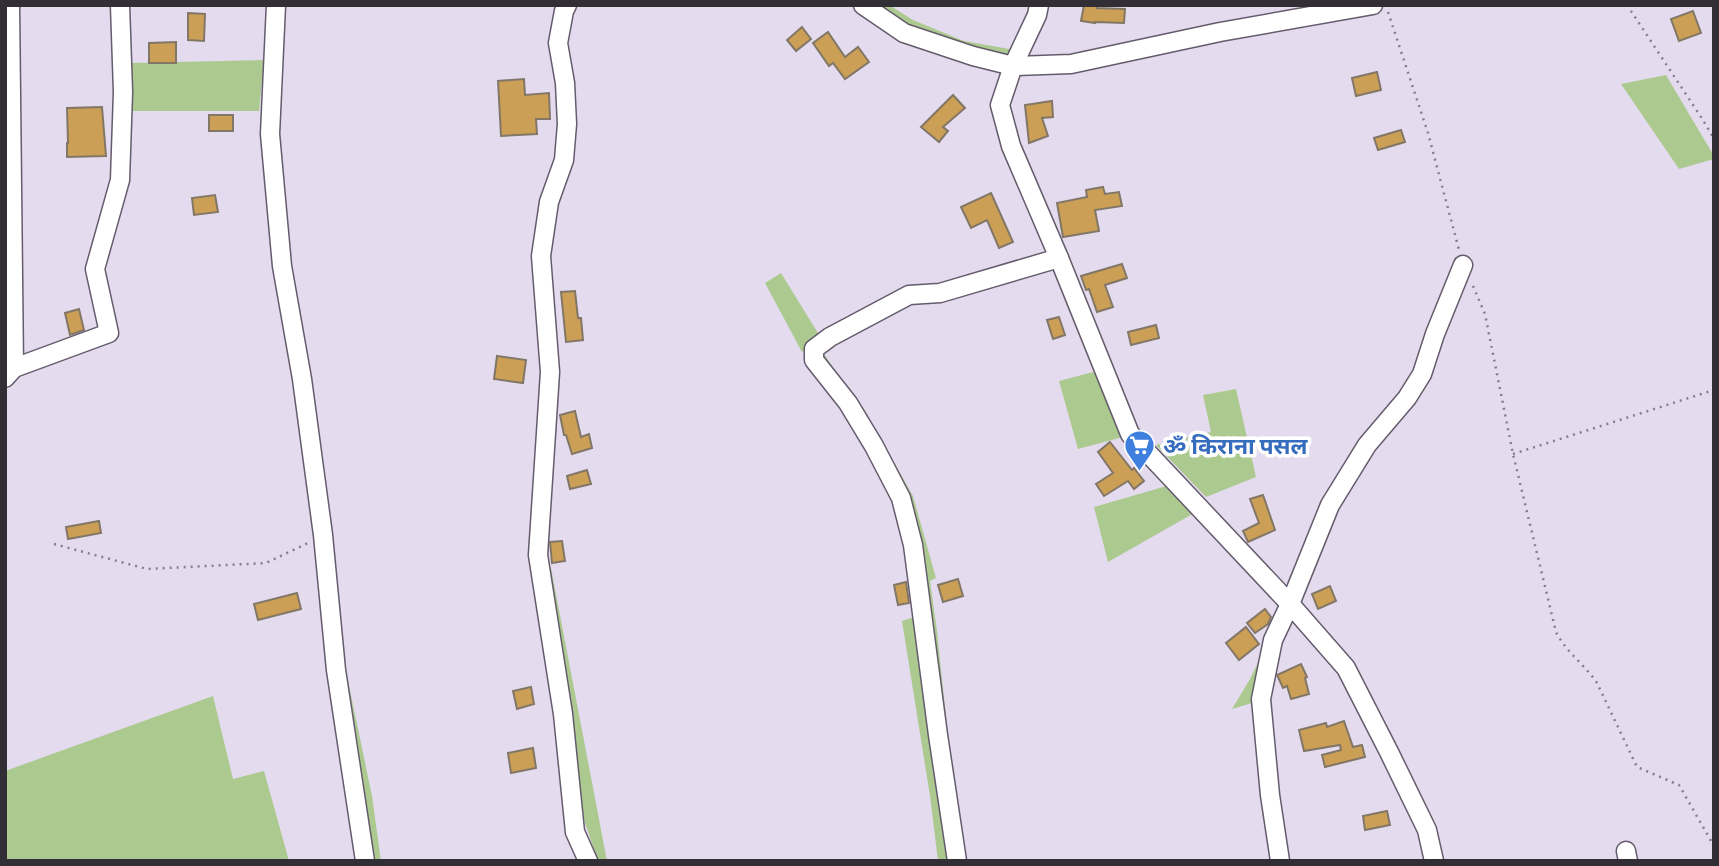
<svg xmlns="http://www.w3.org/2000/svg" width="1719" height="866" font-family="Manrope,'Noto Sans Devanagari',sans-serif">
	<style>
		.green { fill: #acca90 }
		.building { fill: #cc9f56; stroke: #827767; stroke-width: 2 }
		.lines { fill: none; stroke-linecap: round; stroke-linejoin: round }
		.street-casing { stroke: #645b6c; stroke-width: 21 }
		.path { stroke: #857e8b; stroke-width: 2.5; stroke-dasharray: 2 5; stroke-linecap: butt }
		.street { stroke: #fff; stroke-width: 18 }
		.labels { text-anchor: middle; stroke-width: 7; stroke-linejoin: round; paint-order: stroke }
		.shop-label { font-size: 23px; font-weight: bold; fill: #366cbe; stroke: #fff; text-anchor: start }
	</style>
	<rect width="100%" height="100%" fill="#e5dbef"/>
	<!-- green -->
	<g class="green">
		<path d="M879 5H889L913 20 964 41 1015 50 1010 55 960 46 908 25Z"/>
		<path d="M264 60 259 111H130V63Z"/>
		<path d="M1666 75 1714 156V159L1679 169 1621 84Z"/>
		<path d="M781 273 821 338 802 352 765 283Z"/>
		<path d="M834 341 824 354 878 434 913 496 936 578 930 581 937 631 950 755 918 545 818 359 819 349Z"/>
		<path d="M1097 371 1123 437 1078 449 1059 381Z"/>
		<path d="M1236 389 1256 477 1206 497 1156 445 1211 432 1203 395Z"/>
		<path d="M1170 485 1196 512 1108 562 1094 507Z"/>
		<path d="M551 568 607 861H598L584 820 572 727 547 569Z"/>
		<path d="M914 617 952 861H938L930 796 902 621Z"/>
		<path d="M1270 637 1252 703 1232 709 1250 679Z"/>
		<path d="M342 652 372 796 381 861H374L360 784Z"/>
		<path d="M213 696 233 779 264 771 289 861H5V771Z"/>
	</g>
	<!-- building -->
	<g class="building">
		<path d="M1084 5H1098L1097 8 1125 9 1124 23 1095 22V23L1081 21Z"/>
		<path d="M1693 11 1701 33 1679 41 1671 19Z"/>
		<path d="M188 13 205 14 204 41 188 40Z"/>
		<path d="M802 27 811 39 796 51 787 40Z"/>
		<path d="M828 32 845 57 858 47 869 62 845 79 833 63 829 66 813 43Z"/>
		<path d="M176 42V63H149V43Z"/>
		<path d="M1377 72 1381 90 1356 96 1352 78Z"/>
		<path d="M524 79 525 95 549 93 550 119H536L537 134 501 136 498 81Z"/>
		<path d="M953 95 965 108 943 127 948 131 939 142 921 127Z"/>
		<path d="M1052 101 1053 117 1042 118 1048 136 1029 143 1025 105Z"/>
		<path d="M102 107 106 156 67 157V143H68L67 108Z"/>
		<rect x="209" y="115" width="24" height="16"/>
		<path d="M1401 130 1405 142 1378 150 1374 138Z"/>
		<path d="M1103 187 1105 194 1119 192 1122 206 1095 210 1099 231 1063 237 1057 203 1087 197 1086 190Z"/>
		<path d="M991 193 1013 242 999 248 987 220 971 228 961 207Z"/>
		<path d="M215 195 218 212 194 215 192 198Z"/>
		<path d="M1122 264 1127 278 1105 285 1113 307 1097 312 1089 289 1086 290 1081 276Z"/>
		<path d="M575 291 578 318H581L583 340 566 342 561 292Z"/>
		<path d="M79 309 84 330 70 335 65 313Z"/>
		<path d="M1059 317 1065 335 1053 339 1047 320Z"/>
		<path d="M1156 325 1159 338 1131 345 1128 332Z"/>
		<path d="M497 356 526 360 523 383 494 379Z"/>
		<path d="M575 411 581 437 589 434 592 448 572 454 566 435H564L560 415Z"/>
		<path d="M1110 442 1132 470 1134 468 1144 481 1134 489 1128 481 1104 496 1096 484 1113 473 1098 452Z"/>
		<path d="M587 470 591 484 570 489 567 476Z"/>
		<path d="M1263 495 1275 530 1248 542 1243 531 1259 523 1250 499Z"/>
		<path d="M99 521 101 533 68 539 66 527Z"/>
		<path d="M562 541 565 561 552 563 550 542Z"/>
		<path d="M958 579 963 596 943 602 938 585Z"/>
		<path d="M906 582 909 603 898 605 894 585Z"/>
		<path d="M1330 586 1336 601 1318 609 1312 594Z"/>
		<path d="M297 593 301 609 258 620 254 604Z"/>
		<path d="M1265 609 1271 617 1268 624 1255 633 1247 623Z"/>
		<path d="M1246 627 1259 644 1239 660 1226 643Z"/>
		<path d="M1301 664 1307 677 1305 678 1309 694 1291 699 1287 686 1283 688 1277 675Z"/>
		<path d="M531 687 534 704 517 709 513 691Z"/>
		<path d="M1344 721 1353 747 1362 745 1365 757 1325 767 1322 755 1341 750 1340 745 1304 751 1299 730 1326 723 1327 727Z"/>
		<path d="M533 748 536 768 511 773 508 753Z"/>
		<path d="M1387 811 1390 825 1365 830 1363 816Z"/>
	</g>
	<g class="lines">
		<defs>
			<g id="street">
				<path d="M10 5 14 368"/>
				<path d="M276 5 270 134 282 266 302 379 323 535 336 670 365 861"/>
				<path d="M567 5 564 11 558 43 565 83 567 124 564 160 549 202 541 256 550 372 538 555 563 714 575 832 588 861"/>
				<path d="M863 5 904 33 973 56 1013 66 1071 64 1220 32 1373 5"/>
				<path d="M1039 5 1037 15 1013 66 1000 105 1011 146 1059 258 1130 434 1290 604 1346 668 1389 752 1427 830 1434 861"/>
				<path d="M5 378 14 368 109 333 95 269 120 180 123 92 120 5"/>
				<path d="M1626 851 1628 861"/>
				<path d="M957 861 938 735 913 545 901 498 874 446 848 403 814 360V349L830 337 909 295 940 293 1059 258"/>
				<path d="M1280 861 1270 795 1261 699 1273 640 1290 604 1330 505 1367 445 1407 398 1422 374 1435 334 1463 265"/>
			</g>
		</defs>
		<!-- street casing -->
		<use href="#street" class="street-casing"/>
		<!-- path -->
		<g class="path">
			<path d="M1627 5 1703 120 1714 139"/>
			<path d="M1388 12 1428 133 1459 250"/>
			<path d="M1473 286 1485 314 1513 454 1556 632C1566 652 1585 665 1597 683L1637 767 1679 785 1714 846"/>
			<path d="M1513 454 1714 390"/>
			<path d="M54 544 147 569 266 563 308 543"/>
		</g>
		<!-- street -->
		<use href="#street" class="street"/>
	</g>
	<!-- icons -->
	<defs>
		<symbol id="supermarket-pin" viewBox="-11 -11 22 30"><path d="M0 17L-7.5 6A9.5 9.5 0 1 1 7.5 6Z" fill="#3f7fe0" stroke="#fff"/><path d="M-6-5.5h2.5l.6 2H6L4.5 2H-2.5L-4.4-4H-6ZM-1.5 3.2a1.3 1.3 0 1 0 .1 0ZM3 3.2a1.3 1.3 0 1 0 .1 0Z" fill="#fff"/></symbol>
	</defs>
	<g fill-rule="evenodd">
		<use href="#supermarket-pin" x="1122" y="428" width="35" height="47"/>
	</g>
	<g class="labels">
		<!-- shop labels -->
		<g class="shop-label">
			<text x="1163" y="454">ॐ किराना पसल</text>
		</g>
	</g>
	<!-- border -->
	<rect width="1719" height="866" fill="none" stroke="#322e35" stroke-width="14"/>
</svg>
